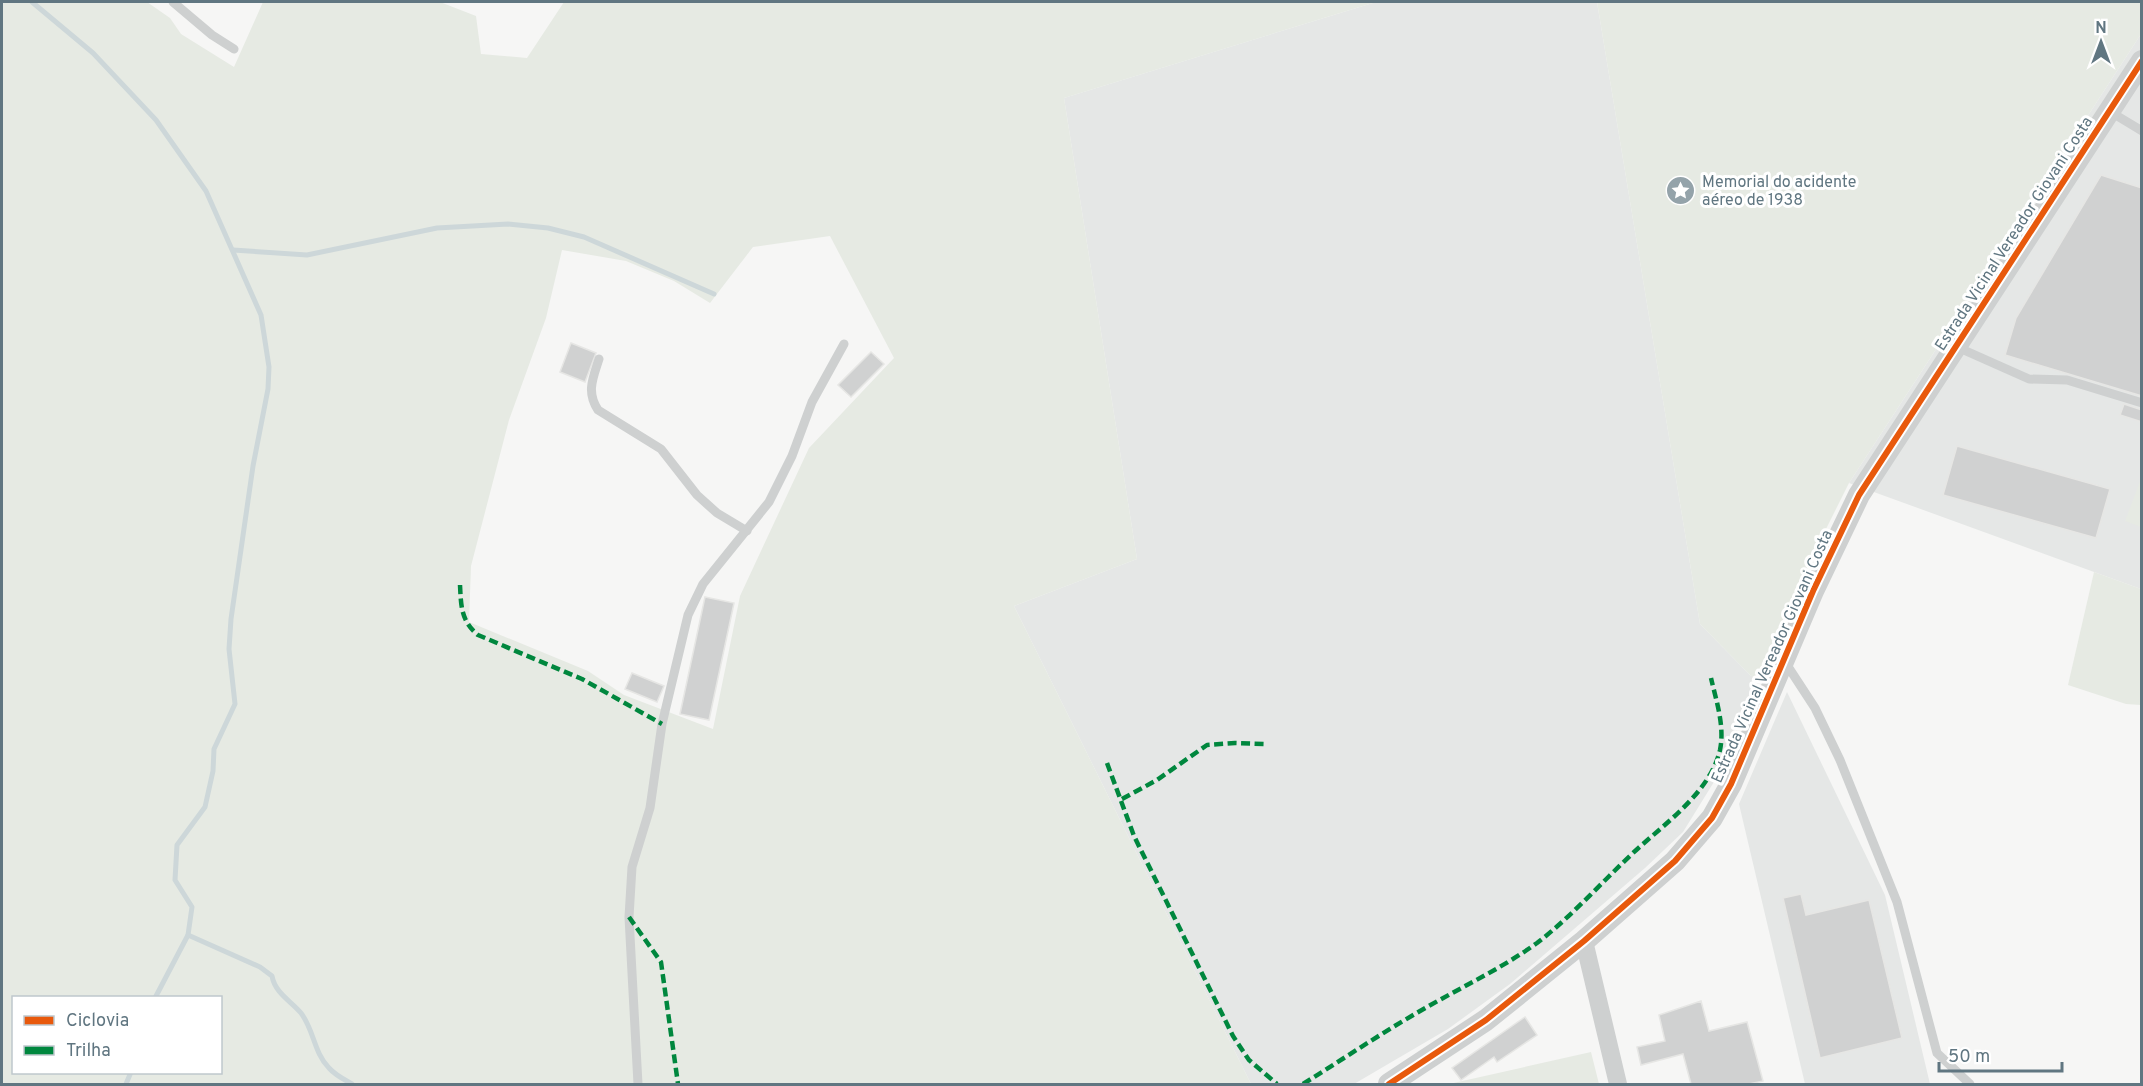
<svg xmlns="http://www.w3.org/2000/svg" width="2143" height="1086" font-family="Overpass,sans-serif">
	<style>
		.built { fill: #e5e7e6 }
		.green { fill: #e6eae3; fill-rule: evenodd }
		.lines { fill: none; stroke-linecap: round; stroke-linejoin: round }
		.stream { stroke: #cdd7d9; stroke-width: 5 }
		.building { fill: #d0d1d1; stroke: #e6e6e4; stroke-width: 1.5 }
		.service { stroke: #ced0d0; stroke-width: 9 }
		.minor { stroke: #ced0d0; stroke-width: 18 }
		.tertiary { stroke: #ced0d0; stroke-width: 22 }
		.quiet { stroke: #00873e; stroke-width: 4.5; stroke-dasharray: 9 4.5; stroke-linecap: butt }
		.cycleway-casing { stroke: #fff; stroke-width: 10 }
		.cycleway { stroke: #e8590c; stroke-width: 6 }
		.labels { text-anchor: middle; stroke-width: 6; stroke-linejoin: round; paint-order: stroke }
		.poi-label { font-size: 16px; fill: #607681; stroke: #fff; text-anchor: start }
		.street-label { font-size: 16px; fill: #607681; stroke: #fff }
	</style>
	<rect width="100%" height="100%" fill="#f6f6f5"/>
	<!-- built -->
	<g class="built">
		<path d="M1376 2H1597L1700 624 1750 675 1759 680 1717 777 1683 832 1645 868 1510 984 1448 1029 1354 1084H1251L1014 606 1137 559 1064 98Z"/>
		<path d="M2141 34V589L1849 483Z"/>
		<path d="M1787 692 1885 895 1930 1084H1805L1739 804Z"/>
	</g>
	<!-- green -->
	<g class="green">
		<path d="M2 2H147L170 18 181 34 234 67 263 2H440L476 16 481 54 527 58 564 2H1376L1064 98 1137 559 1014 606 1251 1084H2ZM830 236 894 358 809 448 740 596 713 729 624 695 588 671 469 622 471 566 509 420 546 318 562 250 626 261 674 281 710 303 753 247ZM14 998H220V1072H14Z"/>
		<path d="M1597 2H2141V34L1849 483 1811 559 1759 680 1750 675 1700 624Z"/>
		<path d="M2141 479 2142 527H2141L2125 521Z"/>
		<path d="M2094 572 2141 589V705L2126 704 2068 685Z"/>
		<path d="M1591 1052 1599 1084H1449Z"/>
	</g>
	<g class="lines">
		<!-- stream -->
		<g class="stream">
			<path d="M32 2 93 53 156 120 206 191 261 315 269 367 268 389 253 466 231 619 229 649 235 704 214 749 213 771 205 807 177 845 175 880 192 907 188 935 155 998"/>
			<path d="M233 250 307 255 437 228 508 224 548 228 584 237 714 294"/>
			<path d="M188 935 260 967 272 976C275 993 291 1001 301 1013 314 1030 314 1053 329 1068 335 1075 345 1080 352 1084"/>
			<path d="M126 1084 131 1072"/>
		</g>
	</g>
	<!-- building -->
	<g class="building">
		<path d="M2101 175 2142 188V396L2005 355 2016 318Z"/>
		<path d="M571 343 596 353 585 382 560 372Z"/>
		<path d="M871 352 884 364 851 397 838 385Z"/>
		<path d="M2124 404 2142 410V422L2120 415Z"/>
		<path d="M1957 446 2110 489 2096 538 1943 495Z"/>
		<path d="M705 597 734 603 709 720 680 714Z"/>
		<path d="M632 673 664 686 657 702 625 689Z"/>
		<path d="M1801 894 1806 915 1869 900 1902 1038 1820 1058 1783 898Z"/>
		<path d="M1701 1001 1709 1031 1747 1022 1763 1081 1749 1084H1691L1683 1054 1641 1065 1637 1047 1665 1041 1659 1015Z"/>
		<path d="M1525 1017 1537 1035 1497 1062 1494 1057 1461 1080 1452 1068Z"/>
	</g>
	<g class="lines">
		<!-- service -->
		<g class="service">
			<path d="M173 2 212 35 234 49"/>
			<path d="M2109 111 2142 131"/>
			<path d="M1957 347 2029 379 2067 380 2142 403"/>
			<path d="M599 359C593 378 586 392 598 410L661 449 697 495 717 513 747 531"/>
			<path d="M1785 662 1815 708 1840 760 1897 902 1937 1053 1970 1084"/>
			<path d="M638 1084 629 917 632 867 650 808 662 724 688 615 703 584 769 502 792 456 812 402 844 344"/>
		</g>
		<!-- minor -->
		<path class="minor" d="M1584 941 1618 1084"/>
		<!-- tertiary -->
		<path class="tertiary" d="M1389 1084 1486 1020 1584 941 1675 861 1712 818 1731 784 1813 591 1859 495 2142 61"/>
		<!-- quiet -->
		<g class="quiet">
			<path d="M460 585C461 606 461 621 478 635L582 679 662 724"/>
			<path d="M1107 763 1134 836 1233 1036 1249 1060 1277 1084"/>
			<path d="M1122 799 1157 780 1207 745 1235 743 1266 744"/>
			<path d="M629 917 661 962 678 1084"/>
			<path d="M1303 1084C1340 1061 1377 1036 1415 1014 1455 990 1498 971 1537 943 1572 916 1601 883 1633 853 1664 824 1710 793 1720 750 1725 726 1716 700 1711 678"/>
		</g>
		<defs>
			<path id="cycleway" d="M1389 1084 1486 1020 1584 941 1675 861 1712 818 1731 784 1813 591 1859 495 2142 61"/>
		</defs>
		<!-- cycleway casing -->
		<use href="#cycleway" class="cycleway-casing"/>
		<!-- cycleway -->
		<use href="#cycleway" class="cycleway"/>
	</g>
	<!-- icons -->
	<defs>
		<symbol id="sight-disc" viewBox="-11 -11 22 22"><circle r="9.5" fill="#94a3aa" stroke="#fff"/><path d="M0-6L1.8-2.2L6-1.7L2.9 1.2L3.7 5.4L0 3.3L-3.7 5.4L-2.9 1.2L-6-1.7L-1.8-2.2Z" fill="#fff"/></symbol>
	</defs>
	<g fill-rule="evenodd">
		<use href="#sight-disc" x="1664" y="174" width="33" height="33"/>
	</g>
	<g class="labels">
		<!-- poi labels -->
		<g class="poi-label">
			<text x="1702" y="187">Memorial do acidente<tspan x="1702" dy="18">aéreo de 1938</tspan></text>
		</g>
		<!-- street labels -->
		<g class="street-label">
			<text transform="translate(2013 233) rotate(-57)" y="6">Estrada Vicinal Vereador Giovani Costa</text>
			<text transform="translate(1771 656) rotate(-66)" y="6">Estrada Vicinal Vereador Giovani Costa</text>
		</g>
	</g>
	<!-- border -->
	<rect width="2143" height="1086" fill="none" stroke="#607681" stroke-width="6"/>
	<!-- legend -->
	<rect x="12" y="996" width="210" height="78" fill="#ffffff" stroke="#bfc8cd" stroke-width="1.5"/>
	<rect x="24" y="1016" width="30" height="9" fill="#e8590c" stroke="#bfc8cd" stroke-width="1.5"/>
	<text x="66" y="1026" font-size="18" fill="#607681">Ciclovia</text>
	<rect x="24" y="1046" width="30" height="9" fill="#00873e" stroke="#bfc8cd" stroke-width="1.5"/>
	<text x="66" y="1056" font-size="18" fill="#607681">Trilha</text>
	<!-- north arrow -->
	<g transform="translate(2101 42)" stroke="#ffffff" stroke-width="4.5" paint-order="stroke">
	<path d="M0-4.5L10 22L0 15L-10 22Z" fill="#607681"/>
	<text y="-9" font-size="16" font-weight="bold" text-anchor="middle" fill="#607681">N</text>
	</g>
	<!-- scale -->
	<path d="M1939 1062v9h123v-9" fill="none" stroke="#607681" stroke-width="3"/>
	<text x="1948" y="1062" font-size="18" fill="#607681" stroke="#ffffff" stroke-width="4.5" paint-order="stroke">50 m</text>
</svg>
